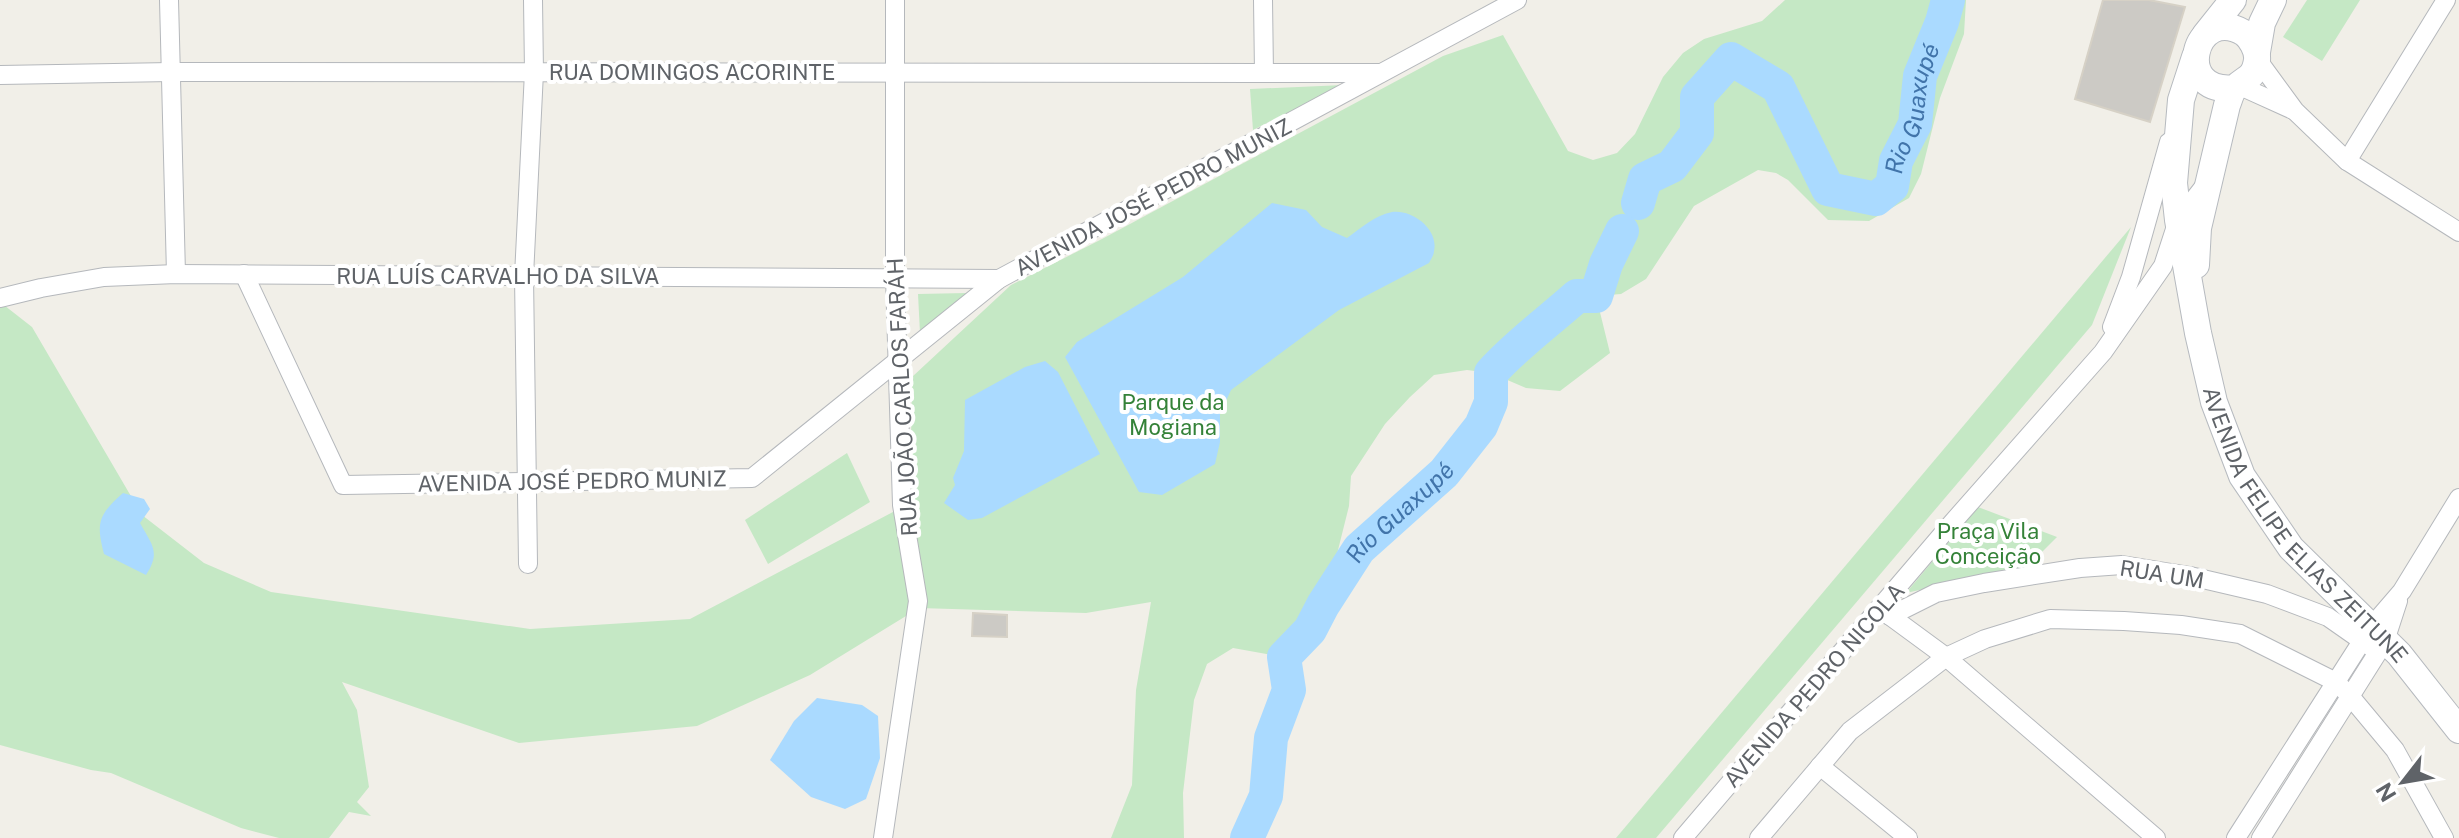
<svg xmlns="http://www.w3.org/2000/svg" width="2459" height="838" font-family="'Public Sans',sans-serif">
	<style>
		.green { fill: #c5e8c5 }
		.water { fill: #aadaff }
		.lines { fill: none; stroke-linecap: round; stroke-linejoin: round }
		.river { stroke: #aadaff; stroke-width: 34 }
		.building { fill: #cccac5; stroke: #d6d1c6; stroke-width: 2 }
		.minor-casing { stroke: #b5b8bc; stroke-width: 20 }
		.secondary-casing { stroke: #b6babf; stroke-width: 28 }
		.minor { stroke: #fff; stroke-width: 18 }
		.secondary { stroke: #fff; stroke-width: 26 }
		.labels { text-anchor: middle; stroke-width: 8; stroke-linejoin: round; paint-order: stroke }
		.street-label { font-size: 22px; fill: #5f6368; stroke: #fff }
		.park-label { font-size: 22px; fill: #348238; stroke: #fff }
		.water-label { font-size: 24px; font-style: italic; fill: #4174aa; stroke: #fff }
	</style>
	<rect width="100%" height="100%" fill="#f1efe8"/>
	<!-- green -->
	<g class="green">
		<path d="M1785 0H1966L1964 34 1940 98 1921 174 1909 198 1869 221 1828 220 1788 180 1776 173 1758 170 1694 206 1646 279 1621 294 1596 296 1610 353 1560 391 1526 388 1491 373 1467 370 1434 375 1410 397 1385 424 1351 476 1349 506 1335 562 1291 635 1284 657 1233 648 1207 664 1194 700 1183 793 1184 838H1111L1132 785 1136 690 1151 602 1086 613 919 608 810 675 697 726 519 743 342 682 357 710 369 787 357 802 371 816 349 812 329 838H279L241 828 111 773 91 770 0 745V302L32 327 142 515 204 563 271 592 530 629 690 619 910 503 912 377 1011 285 1102 239 1443 56 1503 35 1568 151 1593 160 1617 153 1635 134 1663 77 1683 53 1704 39 1762 21Z"/>
		<path d="M2307 0H2360L2322 61 2283 37Z"/>
		<path d="M1344 85 1253 130 1250 89Z"/>
		<path d="M2131 227 2092 325 1656 838H1616Z"/>
		<path d="M967 293 920 333 918 294Z"/>
		<path d="M847 453 870 502 768 564 745 520Z"/>
		<path d="M1978 507 2057 537 2028 566 1906 593Z"/>
	</g>
	<!-- water -->
	<g class="water">
		<path d="M1272 203 1306 210 1322 227 1347 238C1361 228 1374 216 1392 212 1412 209 1439 229 1434 251 1434 255 1431 259 1429 263L1339 310 1231 390 1220 414V442L1215 464 1162 495 1139 492 1065 357 1077 342 1183 277Z"/>
		<path d="M1045 361 1058 372 1100 454 982 518 968 520 944 503 955 485 953 478 964 451 965 400 1025 367Z"/>
		<path d="M123 493 144 499 150 509 140 523C152 545 161 552 146 575L104 554C96 523 98 515 123 493Z"/>
		<path d="M817 698 862 705 878 716 880 758 866 799 845 809 811 797 770 760 794 721Z"/>
	</g>
	<g class="lines">
		<!-- river -->
		<g class="river">
			<path id="s1" d="M1638 203 1645 179 1672 166 1697 133V97L1731 59 1778 87 1828 189 1876 199 1892 186 1896 161 1915 124 1920 76 1942 22 1948 0"/>
			<path id="s2" d="M1247 838 1266 796 1271 738 1289 690 1284 657 1310 630 1323 605 1359 549 1444 473 1481 426 1491 402V373C1517 344 1548 322 1577 296H1596L1606 264 1622 231"/>
		</g>
	</g>
	<!-- building -->
	<g class="building">
		<path d="M2103 0H2149L2185 7 2150 122 2075 99Z"/>
		<path d="M973 613 1007 615V637L972 636Z"/>
	</g>
	<g class="lines">
		<defs>
			<g id="minor">
				<path d="M169 0 176 274"/>
				<path d="M1263 0 1264 73"/>
				<path d="M2257 59 2295 111 2347 161 2459 232"/>
				<path d="M0 75 171 72 1381 73"/>
				<path d="M2240 86 2293 110"/>
				<path d="M2347 161 2446 0"/>
				<path d="M244 274 343 485 752 478 999 279 1517 0"/>
				<path d="M0 298 41 288 104 277 176 274 999 279"/>
				<path d="M2112 327 2131 277 2169 142"/>
				<path d="M528 564 524 276 534 72 533 0"/>
				<path d="M1882 610 1946 657 2156 838"/>
				<path d="M1890 616 1936 593 1984 583 2080 568 2122 565 2190 576 2267 594 2328 617 2378 652"/>
				<path d="M1820 766 1908 838"/>
				<path d="M883 838 918 601 902 505 895 278V0"/>
				<path d="M1683 838 1952 523 2103 352 2163 266 2178 220 2206 184"/>
				<path d="M1759 838 1850 731 1946 657 1985 639 2050 619 2124 621 2181 625 2240 634 2336 682 2350 696 2395 750 2444 838"/>
				<path d="M2236 838 2371 627 2402 591 2459 498"/>
				<path d="M2261 838 2385 641 2398 601"/>
			</g>
			<g id="secondary">
				<path d="M2205 35 2233 0"/>
				<path d="M2257 52 2262 23 2273 0"/>
				<path id="s3" d="M2195 57 2181 100 2174 183 2178 220 2198 333 2214 402 2242 476 2291 548 2399 654 2459 730"/>
				<path d="M2196 265 2198 228 2227 105C2229 101 2231 91 2235 88 2245 77 2254 80 2257 60 2258 51 2251 38 2244 33 2194 3 2171 95 2235 88"/>
			</g>
		</defs>
		<!-- minor casing -->
		<use href="#minor" class="minor-casing"/>
		<!-- secondary casing -->
		<use href="#secondary" class="secondary-casing"/>
		<!-- minor -->
		<use href="#minor" class="minor"/>
		<!-- secondary -->
		<use href="#secondary" class="secondary"/>
	</g>
	<g class="labels">
		<!-- street labels -->
		<g class="street-label">
			<text x="692" y="80">RUA DOMINGOS ACORINTE</text>
			<text transform="translate(1153 197) rotate(-28)" y="8">AVENIDA JOSÉ PEDRO MUNIZ</text>
			<text x="498" y="284">RUA LUÍS CARVALHO DA SILVA</text>
			<text transform="translate(902 397) rotate(-93)" y="8">RUA JOÃO CARLOS FARÁH</text>
			<text transform="translate(572 481) rotate(-1)" y="8">AVENIDA JOSÉ PEDRO MUNIZ</text>
			<text dy="8" stroke="none"><textPath href="#s3" startOffset="506">AVENIDA FELIPE ELIAS ZEITUNE</textPath></text>
			<text transform="translate(2162 574) rotate(9)" y="8">RUA UM</text>
			<text transform="translate(1814 685) rotate(-49)" y="8">AVENIDA PEDRO NICOLA</text>
		</g>
		<!-- park labels -->
		<g class="park-label">
			<text x="1173" y="410">Parque da<tspan x="1173" dy="25">Mogiana</tspan></text>
			<text x="1988" y="539">Praça Vila<tspan x="1988" dy="25">Conceição</tspan></text>
		</g>
		<!-- water labels -->
		<g class="water-label">
			<text dy="8" stroke="none"><textPath href="#s1" startOffset="502">Rio Guaxupé</textPath></text>
			<text dy="8" stroke="none"><textPath href="#s2" startOffset="376">Rio Guaxupé</textPath></text>
		</g>
	</g>
	<!-- north arrow -->
	<g transform="translate(2403 782) rotate(239)" stroke="#ffffff" stroke-width="6" paint-order="stroke">
	<path d="M0-6L14 30L0 20L-14 30Z" fill="#5f6368"/>
	<text y="-12" font-size="22" font-weight="bold" text-anchor="middle" fill="#5f6368">N</text>
	</g>
</svg>
